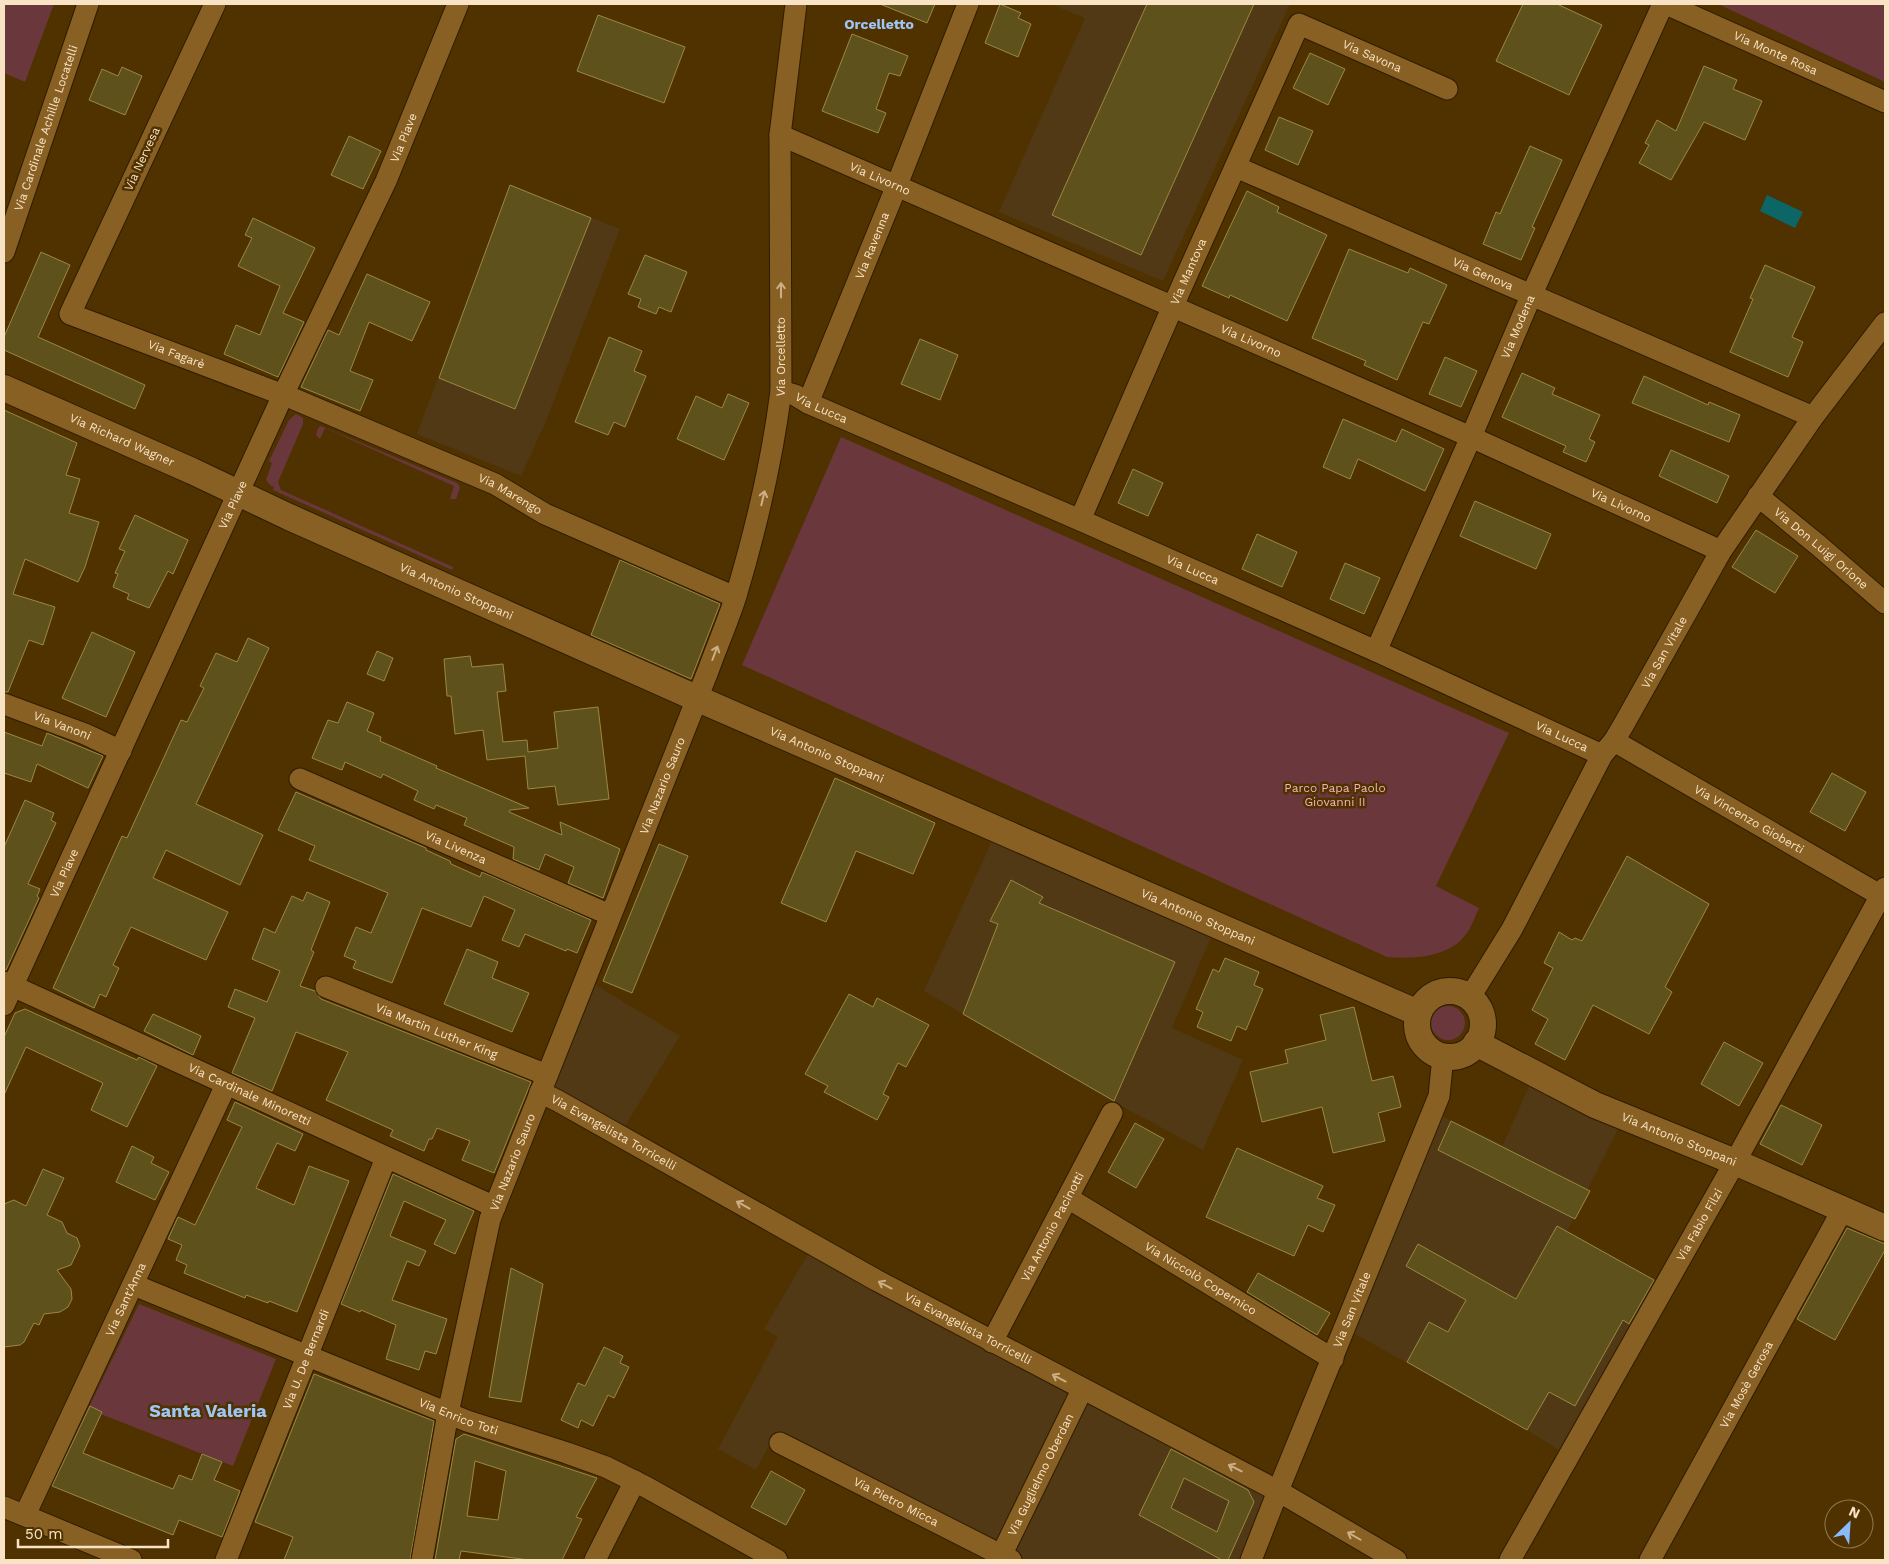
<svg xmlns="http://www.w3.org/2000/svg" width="1889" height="1564" font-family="'Work Sans',sans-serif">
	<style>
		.built { fill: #513915 }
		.green { fill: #6a373c }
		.water { fill: #0c6666 }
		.building { fill: #5e511b; stroke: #9a8843; fill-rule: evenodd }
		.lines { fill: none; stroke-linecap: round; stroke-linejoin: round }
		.minor-casing { stroke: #2f1c00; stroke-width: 23 }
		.tertiary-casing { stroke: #2f1c00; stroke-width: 28 }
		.minor { stroke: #886023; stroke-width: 21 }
		.tertiary { stroke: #886023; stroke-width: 26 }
		.oneway { stroke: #ccaf84 }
		.labels { text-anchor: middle; stroke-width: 5; stroke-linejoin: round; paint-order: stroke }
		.street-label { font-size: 12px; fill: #f9e3c5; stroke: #4f3200 }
		.park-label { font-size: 12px; fill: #f4b4b8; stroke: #4f3200 }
		.neighbourhood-label { font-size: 14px; font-weight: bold; fill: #a0c6f6; stroke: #4f3200 }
		.district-label { font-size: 18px; font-weight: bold; fill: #a0c6f6; stroke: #4f3200 }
	</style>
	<rect width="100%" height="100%" fill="#4f3200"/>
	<!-- built -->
	<g class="built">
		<path d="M1050 4H1290L1163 281 999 212 1085 18Z"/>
		<path d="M510 185 620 229 546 421 521 476 417 434Z"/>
		<path d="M996 832 1215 928 1172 1028 1243 1060 1203 1150 1114 1102 924 991Z"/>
		<path d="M592 983 680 1036 617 1139 544 1102Z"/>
		<path d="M1534 1075 1623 1119 1567 1231 1662 1285 1565 1454 1527 1430 1348 1330 1435 1113 1503 1145Z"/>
		<path d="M811 1249 1275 1492 1249 1560H1015L773 1438 756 1470 718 1449 778 1337 764 1329Z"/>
	</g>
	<!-- green -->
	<g class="green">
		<path d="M4 4H54L25 82 4 73Z"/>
		<path d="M1718 4H1885V82Z"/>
		<path d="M296 414 303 418V424L278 482 281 490 453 567 452 570 273 490 274 487 270 485 266 480 272 463 269 461 289 420Z"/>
		<path d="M321 426 457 483 460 487 456 499H450L454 486 325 428 320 439 316 435 318 428Z"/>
		<path d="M841 437 1509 733 1436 886 1479 908C1475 916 1472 926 1467 933 1450 958 1413 959 1387 957L742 665Z"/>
		<circle cx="1448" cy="1023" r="17"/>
		<path d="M139 1304 276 1359 233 1466 88 1409Z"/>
	</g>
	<!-- water -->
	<path class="water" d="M1767 195 1803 212 1795 228 1760 211Z"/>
	<!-- building -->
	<g class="building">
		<path d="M880 4H935L927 23Z"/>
		<path d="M1000 4 1021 13 1018 18 1031 24 1018 57 985 43Z"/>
		<path d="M1147 4H1254L1141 255 1052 215Z"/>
		<path d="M1523 4H1557L1602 25 1569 95 1496 61Z"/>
		<path d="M598 15 685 47 664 103 577 71Z"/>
		<path d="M852 34 908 56 900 76 889 73 876 109 886 113 878 133 822 111Z"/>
		<path d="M1310 53 1345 69 1328 105 1293 88Z"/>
		<path d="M1704 66 1737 80 1733 89 1762 101 1745 140 1704 122 1671 180 1639 163 1649 145 1645 143 1657 120 1676 131Z"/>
		<path d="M122 67 142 76 125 115 89 100 102 69 118 76Z"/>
		<path d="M1279 117 1313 131 1298 165 1265 150Z"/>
		<path d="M349 136 381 151 363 189 331 175Z"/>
		<path d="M1530 146 1562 160 1532 227 1535 228 1521 260 1483 244 1496 212 1500 214Z"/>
		<path d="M510 185 591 218 515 409 439 378Z"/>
		<path d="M1247 191 1279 207 1277 212 1327 235 1287 321 1230 295 1229 298 1202 286Z"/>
		<path d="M253 218 315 248 283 313 304 322 278 377 224 354 236 325 260 335 280 286 238 266 252 238 245 235Z"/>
		<path d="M1349 249 1408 273 1410 268 1447 285 1429 324 1423 322 1397 380 1364 365 1366 361 1312 338Z"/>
		<path d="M41 252 70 265 38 337 145 385 135 409 4 350V337Z"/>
		<path d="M645 255 687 272 671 312 659 307 656 314 638 307 641 299 628 294Z"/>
		<path d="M1765 265 1815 287 1792 337 1803 342 1788 377 1730 352 1753 299 1750 298Z"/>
		<path d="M367 274 430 302 412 341 369 322 350 371 373 380 360 411 301 387 328 330 339 335Z"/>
		<path d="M609 337 642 351 634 371 646 376 625 427 614 422 608 435 575 422Z"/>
		<path d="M920 339 958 355 940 400 901 384Z"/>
		<path d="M1445 357 1477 371 1461 407 1429 394Z"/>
		<path d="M1522 373 1555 388 1552 394 1600 415 1589 439 1595 442 1586 462 1563 452 1566 446 1502 417Z"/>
		<path d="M1644 376 1708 405 1709 402 1740 415 1729 442 1632 403Z"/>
		<path d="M728 394 749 403 724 460 677 439 696 396 722 408Z"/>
		<path d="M4 410 77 443 66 475 80 479 69 513 99 522 85 567 78 582 25 559 13 594 55 607 43 645 29 640 8 692H4Z"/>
		<path d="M1343 419 1396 442 1402 429 1444 449 1425 491 1358 459 1350 479 1323 467Z"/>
		<path d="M1671 450 1729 476 1717 503 1659 476Z"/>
		<path d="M1133 469 1163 483 1148 516 1118 503Z"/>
		<path d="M1475 501 1551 534 1536 569 1460 536Z"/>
		<path d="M135 515 188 540 173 574 168 571 149 608 127 599 129 594 113 587 118 574 115 573 125 551 119 549Z"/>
		<path d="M1756 530 1798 556 1775 593 1732 567Z"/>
		<path d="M1257 534 1297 552 1282 587 1242 569Z"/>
		<path d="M620 560 720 604 691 679 591 635Z"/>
		<path d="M1345 563 1380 578 1364 614 1330 599Z"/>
		<path d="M92 632 135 652 106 717 62 698Z"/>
		<path d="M248 638 269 648 196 804 263 835 240 885 166 850 153 878 228 912 206 960 131 927 113 965 119 968 106 997 100 994 94 1008 53 988 122 836 127 838 181 720 187 722 204 688 200 686 216 653 237 662Z"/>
		<path d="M377 651 393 658 384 681 367 674Z"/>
		<path d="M470 656 472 667 503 664 506 691 497 692 503 742 527 740 528 752 558 748 554 712 598 707 609 799 558 805 555 786 528 789 525 756 487 760 483 730 455 734 451 696H447L444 659Z"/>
		<path d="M347 702 374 713 367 731 381 737 380 741 437 766 436 768 529 808 510 810 509 812 562 835 560 822 620 849 603 898 568 883 574 867 545 854 539 870 513 859 514 847 464 825 467 818 436 805 434 809 414 800 418 791 383 774 381 778 345 762 342 770 312 758 328 720 338 723Z"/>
		<path d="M4 732 42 746 47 733 103 756 88 788 37 764 31 782 4 773Z"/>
		<path d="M1832 773 1866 792 1845 831 1810 812Z"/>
		<path d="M835 778 935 823 913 874 856 851 826 922 781 903Z"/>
		<path d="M296 792 426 848V850L450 861 451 864 480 877 482 872 591 920 577 953 567 949 566 951 525 934 519 947 502 940 515 910 484 896 471 927 422 908 392 983 353 968 356 961 344 956 356 927 371 933 388 893 309 860 315 846 278 830Z"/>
		<path d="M25 800 54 813 51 820 56 823 28 884 40 889 37 896 39 898 6 970H4V847Z"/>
		<path d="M659 844 688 856 632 993 603 981Z"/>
		<path d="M1627 856 1709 904 1665 987 1672 992 1649 1034 1593 1005 1565 1060 1535 1044 1548 1019 1532 1010 1553 968 1544 963 1559 932 1572 940 1575 938 1582 941Z"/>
		<path d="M1011 880 1043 897 1039 903 1175 962 1114 1101 963 1014 998 924 990 921Z"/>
		<path d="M307 892 330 902 311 950 314 952 300 986 315 991 321 999 531 1082 494 1173 462 1160 470 1141 437 1128 432 1139H429L424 1151 390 1136 393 1130 326 1100 348 1052 296 1032 272 1091 232 1073 255 1018 228 1007 235 989 267 1002 280 971 252 959 264 928 275 933 292 896 303 901Z"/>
		<path d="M467 949 498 962 492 978 529 993 512 1032 444 1004Z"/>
		<path d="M1225 958 1259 972 1254 985 1263 989 1246 1030 1237 1026 1231 1041 1197 1027 1203 1012 1196 1009 1213 969 1219 972Z"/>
		<path d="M849 994 873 1007 877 998 929 1025 906 1067 898 1063 883 1094 889 1097 877 1120 824 1092 828 1086 805 1074Z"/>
		<path d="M1354 1007 1372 1081 1393 1076 1401 1107 1378 1113 1385 1141 1333 1153 1322 1107 1262 1122 1250 1072 1288 1063 1285 1050 1326 1040 1320 1015Z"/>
		<path d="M25 1009 137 1060 139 1057 157 1066 127 1127 91 1110 103 1083 26 1047 4 1095V1037L15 1013Z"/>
		<path d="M153 1014 201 1036 193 1055 144 1031Z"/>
		<path d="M1724 1042 1763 1063 1739 1106 1701 1084Z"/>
		<path d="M235 1102 303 1134 295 1151 277 1143 256 1188 294 1205 309 1166 349 1181 297 1312 269 1301 268 1303 246 1295 245 1298 184 1273 187 1265 176 1260 182 1245 168 1239 178 1217 195 1225 242 1127 227 1120Z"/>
		<path d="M1781 1105 1822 1125 1802 1165 1760 1144Z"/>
		<path d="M1451 1121 1590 1191 1575 1219 1438 1150Z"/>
		<path d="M1135 1123 1164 1139 1136 1188 1108 1172Z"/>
		<path d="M132 1146 154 1157 151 1163 169 1172 155 1200 116 1182Z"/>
		<path d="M1237 1148 1323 1186 1317 1198 1335 1205 1323 1232 1308 1225 1294 1256 1206 1217Z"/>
		<path d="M43 1169 64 1178 47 1215 62 1222 67 1233 77 1238 80 1246 71 1265 57 1270 71 1289 72 1299 68 1307 60 1312 44 1314 39 1325 34 1323 24 1342 20 1345 4 1347V1204L14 1200 26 1206Z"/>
		<path d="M393 1174 474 1211 455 1254 434 1244 446 1220 404 1201 390 1236 426 1251 419 1266 407 1261 392 1300 447 1319 436 1354 425 1351 419 1370 386 1359 396 1325 361 1310 360 1312 341 1304Z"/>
		<path d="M1557 1226 1654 1280 1629 1324 1623 1320 1575 1406 1549 1392 1527 1430 1407 1362 1429 1322 1448 1332 1466 1300 1406 1266 1418 1244 1516 1299Z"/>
		<path d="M1847 1228 1885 1244V1250L1835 1340 1797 1319Z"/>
		<path d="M511 1268 543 1284 521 1402 489 1397Z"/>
		<path d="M1258 1273 1330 1313 1317 1335 1247 1292Z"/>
		<path d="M604 1347 623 1356 620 1363 629 1367 614 1398 608 1395 593 1426 581 1420 578 1428 561 1420 578 1383 585 1386Z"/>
		<path d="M314 1374 434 1421 410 1560H284L293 1537 255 1522Z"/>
		<path d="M90 1406 102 1412 83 1453 100 1460 173 1489 179 1475 192 1480 202 1454 222 1462 214 1480 240 1491 222 1537 179 1520 173 1535 52 1486Z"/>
		<path d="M464 1434 597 1478 576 1517 582 1519 562 1560H529L461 1551 459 1560H435L456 1439ZM475 1461 506 1471 498 1520 467 1516Z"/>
		<path d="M1171 1449 1248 1490 1254 1502 1228 1560H1222L1139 1515ZM1184 1478 1229 1501 1217 1532 1171 1508Z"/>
		<path d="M771 1471 805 1490 786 1525 751 1507Z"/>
	</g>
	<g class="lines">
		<defs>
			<g id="minor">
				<path id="s1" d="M215 4 70 314 294 399 419 452 495 484 545 514 735 597"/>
				<path id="s2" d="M1666 4 1885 102"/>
				<path id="s3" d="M780 135 1471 437 1721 551"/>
				<path id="s4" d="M1236 167 1813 417"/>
				<path id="s5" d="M4 252 88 4"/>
				<path id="s6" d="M781 391 795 395 808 403 1080 520 1376 651 1602 755"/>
				<path id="s7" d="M808 403 893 195 968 4"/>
				<path id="s8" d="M1758 496 1818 545 1885 603"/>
				<path id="s9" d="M1080 520 1173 306 1299 24 1447 89"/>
				<path id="s10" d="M1376 651 1471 437 1531 296 1663 4"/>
				<path id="s11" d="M4 704 85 734 121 751"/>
				<path id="s12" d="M1614 741 1885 898"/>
				<path id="s13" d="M300 779 610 915"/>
				<path id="s14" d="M4 982 495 1207"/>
				<path id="s15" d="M326 987 547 1075"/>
				<path id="s16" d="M1470 997 1512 929 1602 755 1614 741 1624 724 1721 551 1813 417 1885 323"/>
				<path id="s17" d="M4 1005 283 395 386 181 458 4"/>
				<path id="s18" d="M540 1092 558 1101 876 1280 1278 1491 1396 1560"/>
				<path id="s19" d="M1068 1198 1333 1359"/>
				<path id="s20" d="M134 1285 467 1421 567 1453 606 1467 646 1487 777 1560"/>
				<path id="s21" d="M992 1342 1112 1113"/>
				<path id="s22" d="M780 1443 1011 1560"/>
				<path d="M4 1507 131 1560"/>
				<path id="s23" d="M25 1515 226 1085"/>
				<path id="s24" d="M226 1560 386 1158"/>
				<path id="s25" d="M422 1560 448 1413 490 1219 708 671C717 646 728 621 736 596 756 529 772 461 781 391L780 135 796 4"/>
				<path d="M595 1560 635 1481"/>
				<path id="s26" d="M999 1560 1082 1390"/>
				<path id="s27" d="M1251 1560 1278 1491 1439 1096 1443 1056"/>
				<path id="s28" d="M1510 1560 1735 1162 1885 888"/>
				<path id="s29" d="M1650 1560 1843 1209"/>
			</g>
			<g id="tertiary">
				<path id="s30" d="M4 388 192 471 289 517 696 698 1418 1013"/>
				<circle cx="1450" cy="1024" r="33"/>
				<path id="s31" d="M1476 1043 1595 1105 1735 1162 1885 1228"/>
			</g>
		</defs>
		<!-- minor casing -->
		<use href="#minor" class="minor-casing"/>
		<!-- tertiary casing -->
		<use href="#tertiary" class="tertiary-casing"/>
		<!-- minor -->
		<use href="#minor" class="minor"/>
		<!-- tertiary -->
		<use href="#tertiary" class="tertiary"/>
	</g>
	<!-- one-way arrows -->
	<defs><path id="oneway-shaft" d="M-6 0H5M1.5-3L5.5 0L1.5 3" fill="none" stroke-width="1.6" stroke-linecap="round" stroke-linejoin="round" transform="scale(1.25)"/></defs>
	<g class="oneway">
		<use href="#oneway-shaft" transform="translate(781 290) rotate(-90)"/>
		<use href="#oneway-shaft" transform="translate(763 498) rotate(-77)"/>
		<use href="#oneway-shaft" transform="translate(715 653) rotate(-69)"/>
		<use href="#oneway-shaft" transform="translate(743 1205) rotate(-151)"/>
		<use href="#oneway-shaft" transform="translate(885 1285) rotate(-152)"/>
		<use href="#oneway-shaft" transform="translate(1059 1378) rotate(-152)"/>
		<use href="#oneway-shaft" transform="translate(1235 1468) rotate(-153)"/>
		<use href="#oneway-shaft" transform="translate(1354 1536) rotate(-150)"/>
	</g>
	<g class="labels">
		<!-- street labels -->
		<g class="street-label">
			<text dy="4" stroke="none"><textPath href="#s2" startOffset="120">Via Monte Rosa</textPath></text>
			<text dy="4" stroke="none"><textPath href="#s9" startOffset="622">Via Savona</textPath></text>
			<text dy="4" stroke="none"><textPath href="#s5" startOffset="131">Via Cardinale Achille Locatelli</textPath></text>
			<text dy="4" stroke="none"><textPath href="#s17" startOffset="955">Via Piave</textPath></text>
			<text transform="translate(142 159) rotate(-65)" y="4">Via Nervesa</text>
			<text dy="4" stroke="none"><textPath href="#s3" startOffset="109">Via Livorno</textPath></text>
			<text dy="4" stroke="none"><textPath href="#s7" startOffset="170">Via Ravenna</textPath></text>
			<text dy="4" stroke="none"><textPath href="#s9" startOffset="271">Via Mantova</textPath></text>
			<text dy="4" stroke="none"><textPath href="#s4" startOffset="269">Via Genova</textPath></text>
			<text dy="4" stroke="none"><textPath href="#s10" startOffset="354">Via Modena</textPath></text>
			<text dy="4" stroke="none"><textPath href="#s3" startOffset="514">Via Livorno</textPath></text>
			<text dy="4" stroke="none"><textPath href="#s1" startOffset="456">Via Fagarè</textPath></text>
			<text dy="4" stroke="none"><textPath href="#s25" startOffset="1262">Via Orcelletto</textPath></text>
			<text dy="4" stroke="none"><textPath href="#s6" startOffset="44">Via Lucca</textPath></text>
			<text dy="4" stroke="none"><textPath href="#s30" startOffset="129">Via Richard Wagner</textPath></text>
			<text dy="4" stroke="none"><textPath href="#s1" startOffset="818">Via Marengo</textPath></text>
			<text dy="4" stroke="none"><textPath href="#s17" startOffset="550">Via Piave</textPath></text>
			<text dy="4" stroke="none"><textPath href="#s3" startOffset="919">Via Livorno</textPath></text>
			<text dy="4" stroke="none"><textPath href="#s8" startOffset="82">Via Don Luigi Orione</textPath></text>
			<text dy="4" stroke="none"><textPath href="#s6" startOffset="449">Via Lucca</textPath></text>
			<text dy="4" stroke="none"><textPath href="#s30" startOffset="496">Via Antonio Stoppani</textPath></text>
			<text dy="4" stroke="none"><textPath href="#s16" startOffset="396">Via San Vitale</textPath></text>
			<text dy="4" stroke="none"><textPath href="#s11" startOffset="62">Via Vanoni</textPath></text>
			<text dy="4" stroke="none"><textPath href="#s6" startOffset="854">Via Lucca</textPath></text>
			<text dy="4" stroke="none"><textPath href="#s30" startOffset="901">Via Antonio Stoppani</textPath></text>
			<text dy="4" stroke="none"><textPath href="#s25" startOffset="814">Via Nazario Sauro</textPath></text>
			<text dy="4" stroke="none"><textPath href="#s12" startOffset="156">Via Vincenzo Gioberti</textPath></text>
			<text dy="4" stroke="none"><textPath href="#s13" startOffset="170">Via Livenza</textPath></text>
			<text dy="4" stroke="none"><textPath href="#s17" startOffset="145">Via Piave</textPath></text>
			<text dy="4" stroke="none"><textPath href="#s30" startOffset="1306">Via Antonio Stoppani</textPath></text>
			<text dy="4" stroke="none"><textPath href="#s15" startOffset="119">Via Martin Luther King</textPath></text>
			<text dy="4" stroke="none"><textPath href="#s14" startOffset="270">Via Cardinale Minoretti</textPath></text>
			<text dy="4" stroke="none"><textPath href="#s18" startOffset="84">Via Evangelista Torricelli</textPath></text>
			<text dy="4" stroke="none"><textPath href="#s31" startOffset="225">Via Antonio Stoppani</textPath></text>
			<text dy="4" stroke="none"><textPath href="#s25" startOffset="409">Via Nazario Sauro</textPath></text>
			<text dy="4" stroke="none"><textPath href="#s28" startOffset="385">Via Fabio Filzi</textPath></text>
			<text dy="4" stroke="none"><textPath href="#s21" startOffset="130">Via Antonio Pacinotti</textPath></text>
			<text dy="4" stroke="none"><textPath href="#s19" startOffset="155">Via Niccolò Copernico</textPath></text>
			<text dy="4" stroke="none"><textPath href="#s23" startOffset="238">Via Sant'Anna</textPath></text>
			<text dy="4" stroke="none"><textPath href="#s27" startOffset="270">Via San Vitale</textPath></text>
			<text dy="4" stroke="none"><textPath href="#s18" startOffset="489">Via Evangelista Torricelli</textPath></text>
			<text dy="4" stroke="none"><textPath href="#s24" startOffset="216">Via U. De Bernardi</textPath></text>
			<text dy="4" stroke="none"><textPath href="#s29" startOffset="200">Via Mosè Gerosa</textPath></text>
			<text dy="4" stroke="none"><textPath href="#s20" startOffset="350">Via Enrico Toti</textPath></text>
			<text dy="4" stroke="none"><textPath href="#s26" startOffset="95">Via Guglielmo Oberdan</textPath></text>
			<text dy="4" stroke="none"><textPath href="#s22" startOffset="130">Via Pietro Micca</textPath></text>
		</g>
		<!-- park labels -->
		<g class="park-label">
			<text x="1335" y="792">Parco Papa Paolo<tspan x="1335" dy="14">Giovanni II</tspan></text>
		</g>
		<!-- neighbourhood labels -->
		<g class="neighbourhood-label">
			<text x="879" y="29">Orcelletto</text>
		</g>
		<!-- district labels -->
		<g class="district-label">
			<text x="208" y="1417">Santa Valeria</text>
		</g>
	</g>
	<!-- border -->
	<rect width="1889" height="1564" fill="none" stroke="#f9e3c5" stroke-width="10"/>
	<!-- north arrow -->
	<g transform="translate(1849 1524) rotate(25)"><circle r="24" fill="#4f3200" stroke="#93794f"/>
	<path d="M0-4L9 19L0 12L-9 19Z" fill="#87bbfb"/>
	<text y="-8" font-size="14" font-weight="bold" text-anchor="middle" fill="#f9e3c5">N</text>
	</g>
	<!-- scale -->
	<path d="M18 1539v8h150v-8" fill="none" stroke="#f9e3c5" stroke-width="2.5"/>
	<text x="25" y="1539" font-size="15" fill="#f9e3c5" stroke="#4f3200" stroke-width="4" paint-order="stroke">50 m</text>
</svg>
